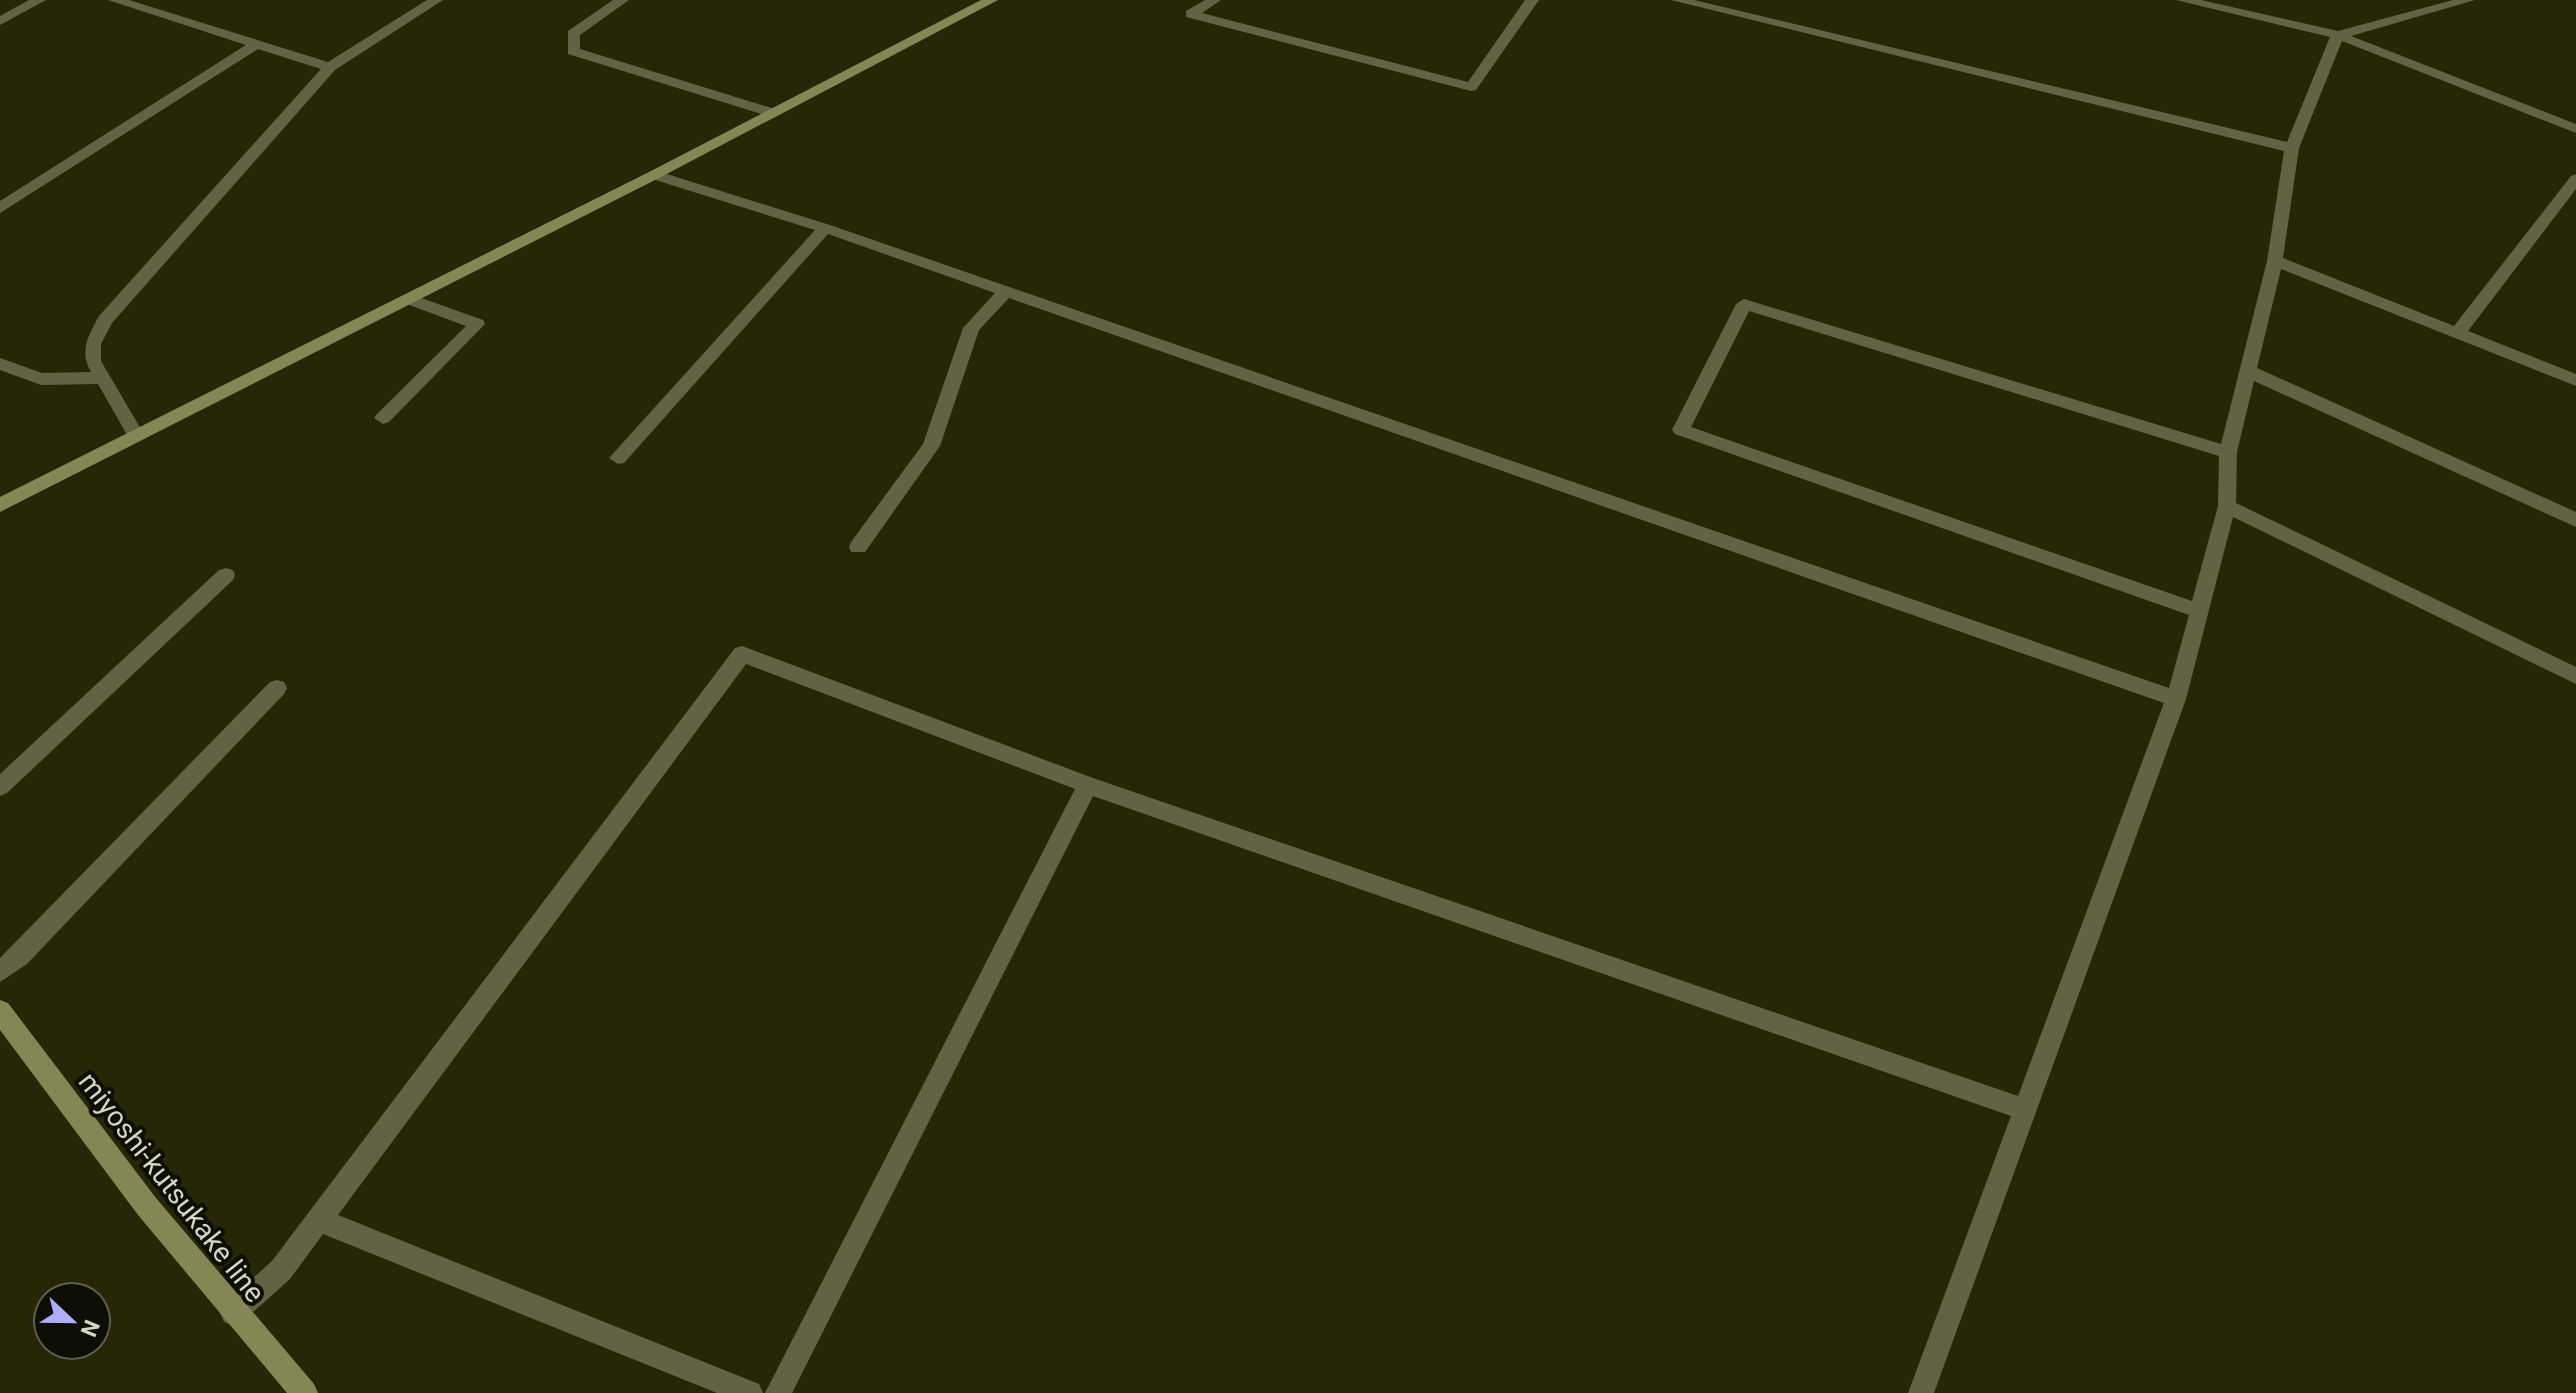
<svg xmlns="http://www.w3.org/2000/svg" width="2576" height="1393" font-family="Roboto,sans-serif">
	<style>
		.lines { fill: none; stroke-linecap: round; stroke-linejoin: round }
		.street { fill: #616344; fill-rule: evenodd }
		.secondary { fill: #848653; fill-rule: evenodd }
		.labels { text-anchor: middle; stroke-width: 8; stroke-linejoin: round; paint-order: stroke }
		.near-street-label { font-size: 28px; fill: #d4d5c3; stroke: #0e0f04 }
	</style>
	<rect width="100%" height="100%" fill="#262707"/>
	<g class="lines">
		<!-- street -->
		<g class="street">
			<path d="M29 0H46L0 25V16Z"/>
			<path d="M108 0H129L328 62 427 0H443L335 70 112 323 101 344V361L145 436 136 442 130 440 98 384 41 385 0 370V358L42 373 91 372C79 351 88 336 99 316L321 69 258 49 0 213V201L246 45Z"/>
			<path d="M613 0H629L580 35V49L778 110V116H768L568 54V31Z"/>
			<path d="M1205 0H1221L1202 13 1468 82 1525 0H1539L1476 90 1471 91 1186 17V11Z"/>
			<path d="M1671 0H1694L2287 142 2330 37 2176 0H2201L2338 31 2453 0H2475L2351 36 2576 124V133L2342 41 2299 148 2283 258 2454 326 2571 176 2576 174V189L2468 331 2576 374V386L2281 269 2257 368 2576 512V527L2254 381 2237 452 2236 503 2576 667V684L2233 517 2186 699 1934 1393H1908L2011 1116 1093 796 792 1393H765L1075 789 746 664 338 1215 759 1384 763 1393H717L323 1234 290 1279 242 1322 233 1326 224 1322 220 1313 224 1304 272 1261 735 648 742 646 1093 778 2018 1096 2164 703 1009 298 979 330 940 446 865 552H851L849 547 851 542 923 444 963 328 995 293 828 234 624 463 618 464 609 458 815 230 649 178V172L654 170 830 225 2169 688 2189 615 1675 434 1672 430 1736 304 1744 299 2221 444 2267 261 2284 151ZM1749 311 2219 456 2218 506 2192 601 1691 427Z"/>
			<path d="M410 294 483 320 485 324 389 422 383 424 374 418 377 414 466 326 404 303 402 299Z"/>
			<path d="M226 568 233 570 235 575 233 580 7 793 0 796V774L219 570Z"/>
			<path d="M277 680 284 682 287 688 284 694 27 964 0 982V958L270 682Z"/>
		</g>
		<!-- secondary -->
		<g class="secondary">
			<path d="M981 0H998L659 178 0 512V497L649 172Z"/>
			<path d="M0 1000 8 1003 156 1198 314 1384 318 1393H287L138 1215 0 1030Z"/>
		</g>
	</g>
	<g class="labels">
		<!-- near-street labels -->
		<g class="near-street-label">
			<text transform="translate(172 1187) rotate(52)" y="10">miyoshi-kutsukake line</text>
		</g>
	</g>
	<!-- north arrow -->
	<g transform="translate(72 1321) rotate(112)"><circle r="38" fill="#0e0f04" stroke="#5d5e50" stroke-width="2"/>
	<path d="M0-6L14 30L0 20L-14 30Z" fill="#afaefa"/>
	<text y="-12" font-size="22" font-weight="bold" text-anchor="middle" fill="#d4d5c3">N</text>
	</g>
</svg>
